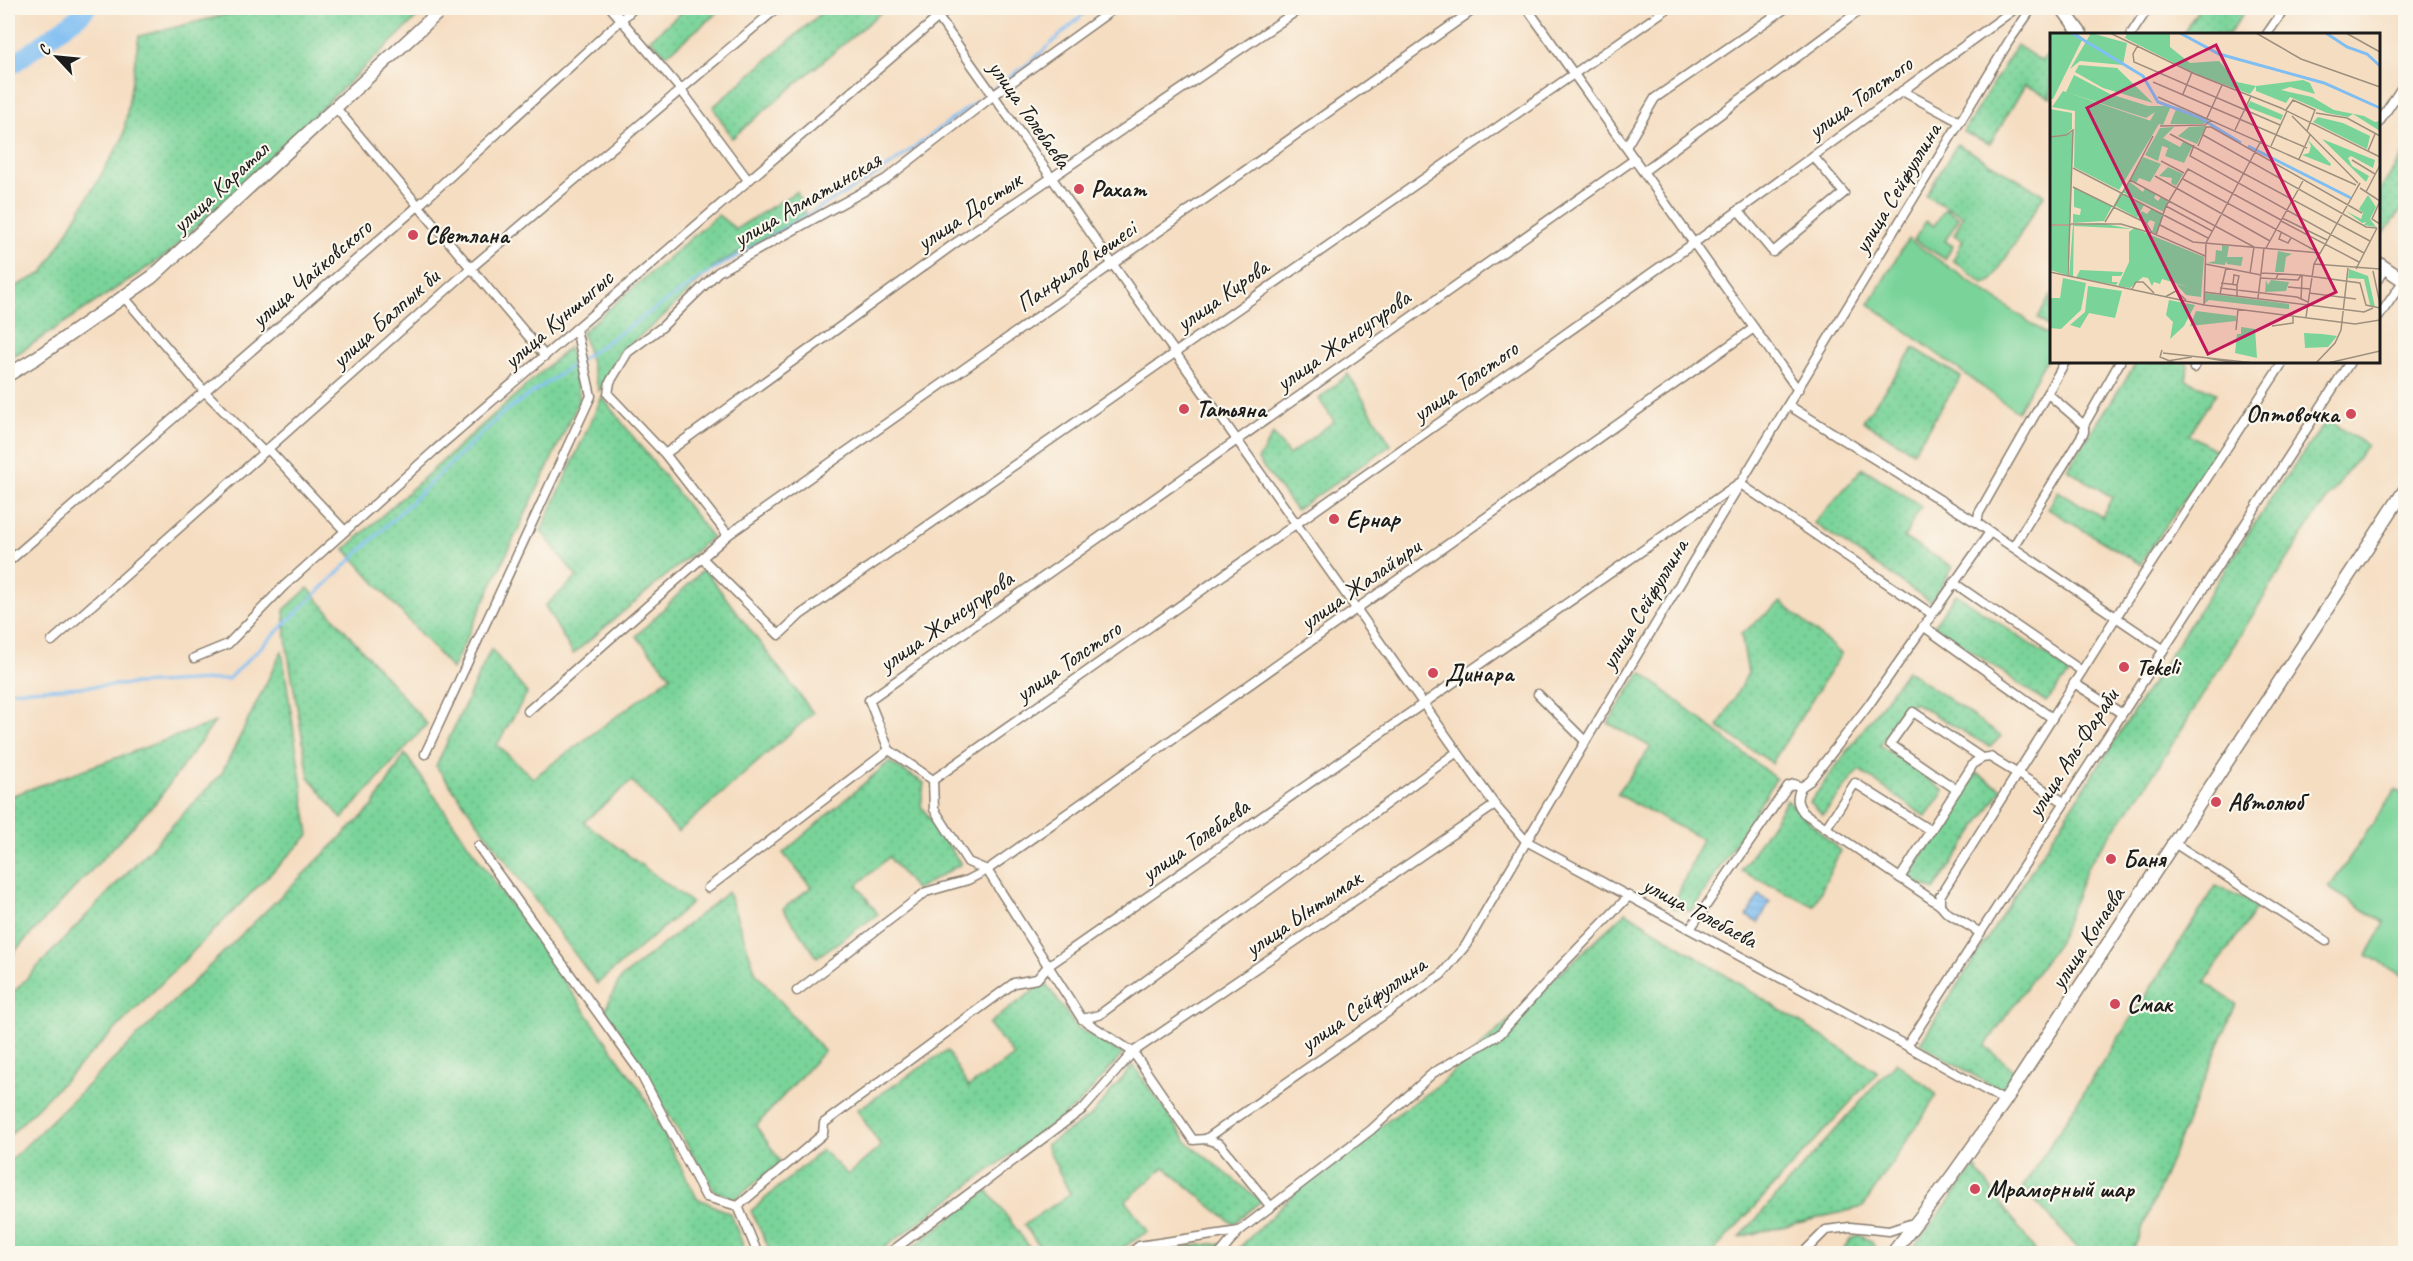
<svg xmlns="http://www.w3.org/2000/svg" width="2413" height="1261" font-family="Caveat,sans-serif">
	<style>
		.grass { fill: url(#grass-dots); stroke: #4b785b; stroke-width: 1.5 }
		.green { fill: #7ad49a; stroke: #4b785b; stroke-width: 1.5 }
		.water { fill: url(#water-rules); stroke: #4d6d88; stroke-width: 1.5 }
		.lines { fill: none; stroke-linecap: round; stroke-linejoin: round }
		.stream { stroke: #7ebef3; stroke-width: 3 }
		.river { stroke: #7ebef3; stroke-width: 18 }
		.street-casing { stroke: #887c6e; stroke-width: 11 }
		.secondary-casing { stroke: #887c6e; stroke-width: 15 }
		.street { stroke: #fff; stroke-width: 8 }
		.secondary { stroke: #fff; stroke-width: 12 }
		.rail { stroke: #1c1c1c; stroke-width: 3; stroke-dasharray: 9 4.5; stroke-linecap: butt }
		.poi-dot { fill: #d1495b; stroke: #fbf7ec; stroke-width: 2 }
		.labels { text-anchor: middle; stroke-width: 4.5; stroke-linejoin: round; paint-order: stroke }
		.street-label { font-size: 24px; fill: #1c1c1c; stroke: #fbf7ec }
		.poi-label { font-size: 24px; font-weight: bold; fill: #1c1c1c; stroke: #fbf7ec; text-anchor: start }
		.inset-river { fill: none; stroke: #7ebef3; stroke-width: 3 }
		.inset-road { fill: none; stroke: #9e907f; stroke-width: 1.5 }
		.view { fill: #c2185b; fill-opacity: 0.15; stroke: #c2185b; stroke-width: 3 }
		.inset-edge { fill: none; stroke: #1c1c1c; stroke-width: 3 }
	</style>
	<defs>
		<pattern id="grass-dots" width="8" height="8" patternUnits="userSpaceOnUse" patternTransform="scale(1.5)"><rect width="8" height="8" fill="#7ad49a"/><path d="M2 2h.1M6 6h.1" fill="none" stroke="#69b584" stroke-width="1.8" stroke-linecap="round"/></pattern>
		<pattern id="water-rules" width="6" height="5" patternUnits="userSpaceOnUse" patternTransform="scale(1.5)"><rect width="6" height="5" fill="#7ebef3"/><path d="M0 2.5h6" fill="none" stroke="#6ca3d0"/></pattern>
	</defs>
	<rect width="100%" height="100%" fill="#fbf7ec"/>
	<filter id="ink" filterUnits="userSpaceOnUse"><feTurbulence type="fractalNoise" baseFrequency=".0167" numOctaves="2"/><feDisplacementMap in="SourceGraphic" scale="12" xChannelSelector="R" yChannelSelector="G"/><feConvolveMatrix kernelMatrix="1 2 1 2 8 2 1 2 1" color-interpolation-filters="sRGB"/></filter>
	<filter id="wash" filterUnits="userSpaceOnUse"><feTurbulence type="fractalNoise" baseFrequency=".008" numOctaves="4" result="noise"/><feDisplacementMap in="SourceGraphic" scale="24" xChannelSelector="R" yChannelSelector="G"/><feGaussianBlur stdDeviation="1.35" result="paint"/><feColorMatrix in="noise" values="0 0 0 0 0 0 0 0 0 0 0 0 0 0 0 0 0 1.4 0 .05"/><feComposite in="paint" operator="in"/></filter>
	<g filter="url(#wash)">
		<rect width="100%" height="100%" fill="#f5ddc1"/>
		<!-- grass -->
		<g class="grass">
			<path d="M253 8H427L168 254 8 360V290L43 273 123 138 139 36Z"/>
			<path d="M687 8H723L666 55 650 39Z"/>
			<path d="M827 8H886L732 138 713 107Z"/>
			<path d="M2199 8H2247L2229 34H2183Z"/>
			<path d="M2017 45 2041 61 2051 53V98L2025 85 1990 144 1963 132Z"/>
			<path d="M1957 144 2044 195 1992 281 1984 284 1953 260 1963 240 1954 235 1963 216 1926 196Z"/>
			<path d="M2405 152V205L2384 233 2379 230V192Z"/>
			<path d="M797 191 806 215 716 265 655 324 620 352 599 391 582 332 718 215 736 229Z"/>
			<path d="M2051 295V329L2038 318Z"/>
			<path d="M569 347 580 399 452 669 345 549Z"/>
			<path d="M1914 348 1961 377 1913 452 1863 421Z"/>
			<path d="M2137 362H2184L2188 364 2186 380 2216 393 2189 434 2217 451 2140 564 2048 509 2058 491 2102 517 2112 497 2067 469Z"/>
			<path d="M1348 374 1391 445 1296 510 1258 460 1273 434 1289 455 1334 421 1319 399Z"/>
			<path d="M602 397 712 537 573 654 545 606 577 577 541 531Z"/>
			<path d="M2327 420 2367 445 2314 517 2148 783 2087 867 2059 941 1985 1046 2014 1070 2000 1091 1920 1043 2277 489Z"/>
			<path d="M1863 468 1921 506 1904 538 1953 567 1931 602 1814 523Z"/>
			<path d="M704 569 813 713 678 832 632 781 584 822 692 903 597 984 436 766 491 649 527 693 497 745 533 778 671 676 636 636Z"/>
			<path d="M308 588 427 724 342 819 309 777 287 648 284 610Z"/>
			<path d="M1956 594 2071 672 2046 702 1934 625Z"/>
			<path d="M1781 602 1841 654 1772 763 1718 727 1748 673 1741 634Z"/>
			<path d="M282 651 309 835 8 1137V998L222 773Z"/>
			<path d="M1907 670 2001 736 1990 747 1913 702 1880 745 1944 791 1926 817 1859 770 1823 815 1810 802Z"/>
			<path d="M1641 672 1776 779 1692 911 1672 908 1702 839 1617 794 1651 747 1608 723Z"/>
			<path d="M215 722 157 801 8 958V797Z"/>
			<path d="M405 754 641 1091 697 1198 731 1214 746 1253H8V1163L373 806Z"/>
			<path d="M889 762 924 783 921 806 961 864 916 890 889 857 857 885 878 914 817 957 783 909 811 887 783 853Z"/>
			<path d="M1976 773 2002 789 1934 890 1908 878Z"/>
			<path d="M1787 800 1840 851 1814 906 1741 871Z"/>
			<path d="M2216 886 2259 905 2205 982 2236 1004 2132 1253H2082L2023 1187Z"/>
			<path d="M728 892 756 973 824 1051 756 1126 781 1162 735 1199 715 1191 605 1010 620 979Z"/>
			<path d="M1626 912 1878 1072 1712 1253 1233 1254 1317 1171 1441 1083Z"/>
			<path d="M1045 982 1076 1027 1123 1054 1078 1105 877 1253H771L751 1211 822 1150 848 1175 881 1146 857 1110 947 1050 968 1087 1014 1056 989 1024Z"/>
			<path d="M1896 1062 1937 1095 1863 1207 1740 1237Z"/>
			<path d="M1133 1065 1188 1143 1261 1201 1233 1224 1164 1167 1126 1201 1148 1231 1115 1253H1044L1024 1225 1070 1194 1046 1145 1091 1116Z"/>
			<path d="M1975 1167 2037 1253H1909Z"/>
			<path d="M987 1190 1034 1253H905Z"/>
			<path d="M1858 1235C1868 1239 1875 1241 1876 1253H1841L1851 1239Z"/>
			<path d="M1223 1243 1211 1253H1141L1145 1251Z"/>
		</g>
		<!-- green -->
		<g class="green">
			<path d="M1945 209 1959 218 1945 241 1953 246 1945 259 1914 240 1926 221 1934 226Z"/>
			<path d="M1908 239 2051 337V351L2017 412 1869 304Z"/>
			<path d="M2396 789 2405 797V977L2367 955 2385 923 2329 888Z"/>
		</g>
		<!-- water -->
		<path class="water" d="M1759 895 1770 902 1758 923 1747 916Z"/>
		<g class="lines">
			<!-- stream -->
			<path class="stream" d="M8 691 228 679 504 412 711 271 881 172 1033 60 1090 8"/>
			<!-- river -->
			<path class="river" d="M8 68 82 14 87 8"/>
		</g>
	</g>
	<g filter="url(#ink)">
		<g class="lines">
			<defs>
				<g id="street">
					<path d="M611 8 681 90 748 180"/>
					<path d="M1527 8 1798 390"/>
					<path d="M938 17 1495 805 1526 841 1907 1046 2005 1101"/>
					<path d="M2131 34 2148 8"/>
					<path d="M2267 34 2285 8"/>
					<path d="M1902 91 1960 122"/>
					<path d="M336 108 545 356"/>
					<path d="M2378 124 2406 81"/>
					<path d="M1626 147 1655 98 1786 8"/>
					<path d="M1644 171 1863 8"/>
					<path d="M1738 210 1773 252 1844 193 1813 156"/>
					<path d="M2378 279 2385 268"/>
					<path d="M124 297 204 391 264 452"/>
					<path d="M2378 318 2406 277"/>
					<path d="M2065 362 1979 513 1977 523 2163 649"/>
					<path d="M2194 368 2197 362"/>
					<path d="M1788 405 1977 523"/>
					<path d="M2084 425 2120 362"/>
					<path d="M268 449 345 531"/>
					<path d="M665 454 954 244 1301 8"/>
					<path d="M728 535 665 454 608 394 610 382 628 352 662 327 718 272 886 179 994 95 1115 8"/>
					<path d="M2013 547 2084 432V425L2047 393"/>
					<path d="M702 558 779 635 800 615 1668 8"/>
					<path d="M8 562 418 206 634 8"/>
					<path d="M1954 583 2082 671"/>
					<path d="M1923 626 2052 718"/>
					<path d="M52 641 471 268 777 8"/>
					<path d="M194 658 228 644 283 587 434 451 949 8"/>
					<path d="M2074 683 2121 713"/>
					<path d="M1538 694 1585 741"/>
					<path d="M528 711 728 535 1476 8"/>
					<path d="M425 754 591 396 576 329"/>
					<path d="M933 780 1694 243 2016 8"/>
					<path d="M1801 787C1796 798 1796 803 1804 813L1940 905 1946 912 1979 932"/>
					<path d="M1957 790 1890 744 1913 712 1982 758"/>
					<path d="M1826 828 1855 783 1931 831"/>
					<path d="M2174 843 2326 941"/>
					<path d="M478 846 638 1069 706 1197 738 1206"/>
					<path d="M1900 878 1974 763 1982 758 1990 757 2064 802"/>
					<path d="M708 888 889 750"/>
					<path d="M1940 905V896L2116 617 2283 362"/>
					<path d="M1690 929 1788 786 1794 784 1801 787 1810 781 1868 706 1990 532"/>
					<path d="M797 991 926 892 968 880 987 870 1754 328"/>
					<path d="M1082 1019 1099 1015 1457 752"/>
					<path d="M1907 1046 2350 362"/>
					<path d="M1206 1139 1441 975 1466 945C1642 641 1827 342 2009 41L2032 8"/>
					<path d="M1271 1207 1220 1144 1206 1139 1193 1140 1133 1052 1082 1019 987 870 968 862 934 809 933 780 889 750 869 700 1635 159"/>
					<path d="M758 1254 738 1206 823 1134 824 1123 1014 983 1037 979 1048 966 1739 483 1932 614"/>
					<path d="M888 1254 1084 1108 1133 1052 1495 805"/>
					<path d="M1129 1254 1139 1246 1239 1231 1371 1130 1433 1073 1500 1034 1563 964 1629 896"/>
					<path d="M1220 1254 1239 1231"/>
					<path d="M1802 1254 1826 1230 1850 1227 1889 1231 1916 1222"/>
				</g>
				<g id="secondary">
					<path d="M2062 8 2081 34"/>
					<path d="M2378 263 2406 282"/>
					<path d="M8 375 36 358 152 277 443 8"/>
					<path d="M1892 1254 1952 1176 2005 1101 2406 488"/>
				</g>
			</defs>
			<!-- street casing -->
			<use href="#street" class="street-casing"/>
			<!-- secondary casing -->
			<use href="#secondary" class="secondary-casing"/>
			<!-- street -->
			<use href="#street" class="street"/>
			<!-- secondary -->
			<use href="#secondary" class="secondary"/>
			<!-- rail -->
			<path class="rail" d="M2392 1254 2406 1235"/>
		</g>
	</g>
	<!-- markers -->
	<g class="poi-dot">
		<circle cx="1079" cy="189" r="6"/>
		<circle cx="413" cy="235" r="6"/>
		<circle cx="1184" cy="409" r="6"/>
		<circle cx="2351" cy="414" r="6"/>
		<circle cx="1334" cy="519" r="6"/>
		<circle cx="2124" cy="667" r="6"/>
		<circle cx="1433" cy="673" r="6"/>
		<circle cx="2216" cy="802" r="6"/>
		<circle cx="2111" cy="859" r="6"/>
		<circle cx="2115" cy="1004" r="6"/>
		<circle cx="1975" cy="1189" r="6"/>
	</g>
	<g class="labels">
		<!-- street labels -->
		<g class="street-label">
			<text transform="translate(1860 97) rotate(-36)" y="8">улица Толстого</text>
			<text transform="translate(1030 114) rotate(55)" y="8">улица Толебаева</text>
			<text transform="translate(220 187) rotate(-43)" y="8">улица Каратал</text>
			<text transform="translate(1897 188) rotate(-59)" y="8">улица Сейфуллина</text>
			<text transform="translate(807 199) rotate(-30)" y="8">улица Алматинская</text>
			<text transform="translate(969 211) rotate(-34)" y="8">улица Достык</text>
			<text transform="translate(1076 266) rotate(-35)" y="8">Панфилов көшесі</text>
			<text transform="translate(311 273) rotate(-41)" y="8">улица Чайковского</text>
			<text transform="translate(1222 295) rotate(-35)" y="8">улица Кирова</text>
			<text transform="translate(385 318) rotate(-42)" y="8">улица Балпык би</text>
			<text transform="translate(558 319) rotate(-41)" y="8">улица Куншыгыс</text>
			<text transform="translate(1343 340) rotate(-35)" y="8">улица Жансугурова</text>
			<text transform="translate(1465 381) rotate(-35)" y="8">улица Толстого</text>
			<text transform="translate(1360 584) rotate(-35)" y="8">улица Жалайыри</text>
			<text transform="translate(1644 604) rotate(-59)" y="8">улица Сейфуллина</text>
			<text transform="translate(946 621) rotate(-35)" y="8">улица Жансугурова</text>
			<text transform="translate(1068 661) rotate(-35)" y="8">улица Толстого</text>
			<text transform="translate(2072 753) rotate(-57)" y="8">улица Аль-Фараби</text>
			<text transform="translate(1195 840) rotate(-35)" y="8">улица Толебаева</text>
			<text transform="translate(1700 912) rotate(28)" y="8">улица Толебаева</text>
			<text transform="translate(1303 913) rotate(-34)" y="8">улица Ынтымак</text>
			<text transform="translate(2087 938) rotate(-57)" y="8">улица Конаева</text>
			<text transform="translate(1363 1004) rotate(-35)" y="8">улица Сейфуллина</text>
		</g>
		<!-- poi labels -->
		<g class="poi-label">
			<text x="1091" y="197">Рахат</text>
			<text x="425" y="243">Светлана</text>
			<text x="1196" y="417">Татьяна</text>
			<text x="2339" y="422" text-anchor="end">Оптовочка</text>
			<text x="1346" y="527">Ернар</text>
			<text x="2136" y="675">Tekeli</text>
			<text x="1445" y="681">Динара</text>
			<text x="2228" y="810">Автолюб</text>
			<text x="2123" y="867">Баня</text>
			<text x="2127" y="1012">Смак</text>
			<text x="1987" y="1197">Мраморный шар</text>
		</g>
	</g>
	<!-- overview -->
	<g transform="translate(2050 33)">
		<rect width="330" height="330" fill="#f5ddc1"/>
		<path d="M0 0H26L33 5 3 66H0ZM41 0 77 10 73 32 30 28 20 36ZM77 0H120V14L140 30 169 28 187 49 206 53 253 47 260 50 265 61 240 54 231 57 262 64 284 77 314 83 325 89 330 88V98L303 81 298 84 277 80 240 64 236 70 206 58V53L200 61 148 42 75 5ZM29 32 67 35 103 70 53 55 25 39ZM24 42 60 61 98 73H121L113 92 109 91 69 157 24 134 25 78 2 74 13 58 107 90 100 88 105 79 96 85 16 59ZM200 68 233 82 231 87 197 74ZM127 74 159 87 154 91H120ZM0 76 22 80V96L16 101 0 104ZM268 84 293 90 320 103 317 116 263 89ZM156 93 147 111 128 103 139 94ZM124 94 113 105 130 114 133 109 143 112 134 130 115 123 118 115 112 113 108 128 95 122 110 95ZM23 99 20 191H0V105ZM272 106 325 127 323 135 301 123 298 125 302 133 319 143 316 149ZM258 107 281 131 280 133 252 122 259 120 261 113ZM93 124 111 131 100 149 89 145 86 150 80 147ZM118 134 133 141 126 153 121 150 122 145 109 143ZM80 149 93 159 95 155 106 161 104 165 108 168 111 164 118 168 114 179 72 159ZM24 155 62 173 54 188 23 190V181L30 182 31 176 24 174ZM70 160 94 172 87 185 64 172ZM318 162 326 174 320 186 326 194 314 192 316 189 312 190 296 178 311 186 313 180 309 176ZM101 176 114 181 106 201 102 199 105 189 100 187 97 191 88 185 92 178 97 181ZM50 190 82 196 24 193 23 243H19L23 192ZM0 193H20L17 242 0 237ZM84 195 154 224 151 264 136 262 126 251 138 254 112 246 110 251 104 249 102 253 98 245 93 244 80 255 68 253 79 229V199ZM172 212 179 213 177 224H193L191 233 177 231 176 228 175 232 157 230 165 228 166 217 172 218ZM299 236 318 243 325 274 320 272 314 246 298 245ZM30 237 73 239 71 243H62V249H68L66 252 26 245ZM216 247 218 252 221 247 239 249 236 258 215 259ZM38 253 72 258 65 285 39 280 30 295 20 292 35 279ZM155 260 239 271V276L159 267 154 271ZM119 267 145 272 134 293 120 306 123 289 116 282ZM146 278 186 283V288L140 293Z" fill="#7ad49a"/>
		<path d="M228 218 242 221 236 224 234 239H225ZM13 245 36 250 31 277 11 296 0 295V265H10ZM191 294 205 296 207 325 185 320 187 301H191ZM254 300 272 301 287 303 278 314 255 315Z" fill="#7ad49a"/>
		<path class="inset-river" d="M22 0 93 43 108 69 149 84 191 110M130 0 169 21 274 50 330 75M276 0 297 14 317 21 330 33M198 113 301 165"/>
		<path class="inset-road" d="M60 0 145 41 231 75 330 124M206 0 251 26 330 54M296 0 330 19M88 12 83 21 84 29 230 92M103 49 257 115M133 61 142 39M108 64 306 152M236 77 243 67 265 77 257 98M266 80 297 85 330 103M242 83 308 150M157 85 172 52M110 93 155 92 161 87M185 97 201 63M120 101 320 208M153 102 316 194 327 195M0 104 16 102 23 97 18 243M144 112 140 123 314 220M148 113 156 94H161L312 180M221 113 237 78M318 118 325 101M249 126 260 102M302 127 325 141M111 128 134 140M23 135 158 205M105 143 220 208M133 146 266 218M80 147 103 103M23 154 96 190 102 200 155 223M310 155 330 168 322 186 330 191M316 159 330 132M116 173 162 198M232 185 277 207M231 188 309 229M55 189 80 147 204 214 200 240M21 191H71L101 200M0 192H21M110 192 143 209 270 220M231 200 229 206 238 210 241 205M106 202 116 173 138 136 231 187M216 215 254 146M155 231 211 242M264 231 330 236M306 236 327 195M323 238 330 271M0 239 154 272 305 291 330 287M211 240 214 215M211 245 226 246 228 241M227 246 248 247 251 242M171 250 187 252V263M183 251 184 242 189 243 187 252M238 254 260 256M170 255 247 264 258 269M82 256 86 249H93L104 260M154 259 314 279 323 275M259 260 306 266M170 261 176 235M115 264 126 258 136 267M208 265 211 240 251 242 310 250 316 272 330 275M251 267 252 243M154 272 156 210 211 108M256 284 264 231 310 150 307 155M222 293 243 290V283M186 297 188 276M112 317 110 324 125 330M113 320 204 330M157 325 186 330M117 328 142 324M266 330 285 310 291 297 298 235M278 330 330 318"/>
		<path class="view" d="M166 12 286 259 158 321 37 75Z"/>
		<rect width="330" height="330" class="inset-edge"/>
	</g>
	<!-- margin -->
	<rect width="2413" height="1261" fill="none" stroke="#fbf7ec" stroke-width="30"/>
	<!-- north arrow -->
	<g transform="translate(57 57) rotate(296)" stroke="#fbf7ec" stroke-width="4.5" paint-order="stroke">
	<path d="M0-4.5L10 22L0 15L-10 22Z" fill="#1c1c1c"/>
	<text y="-9" font-size="16" font-weight="bold" text-anchor="middle" fill="#1c1c1c">С</text>
	</g>
</svg>
